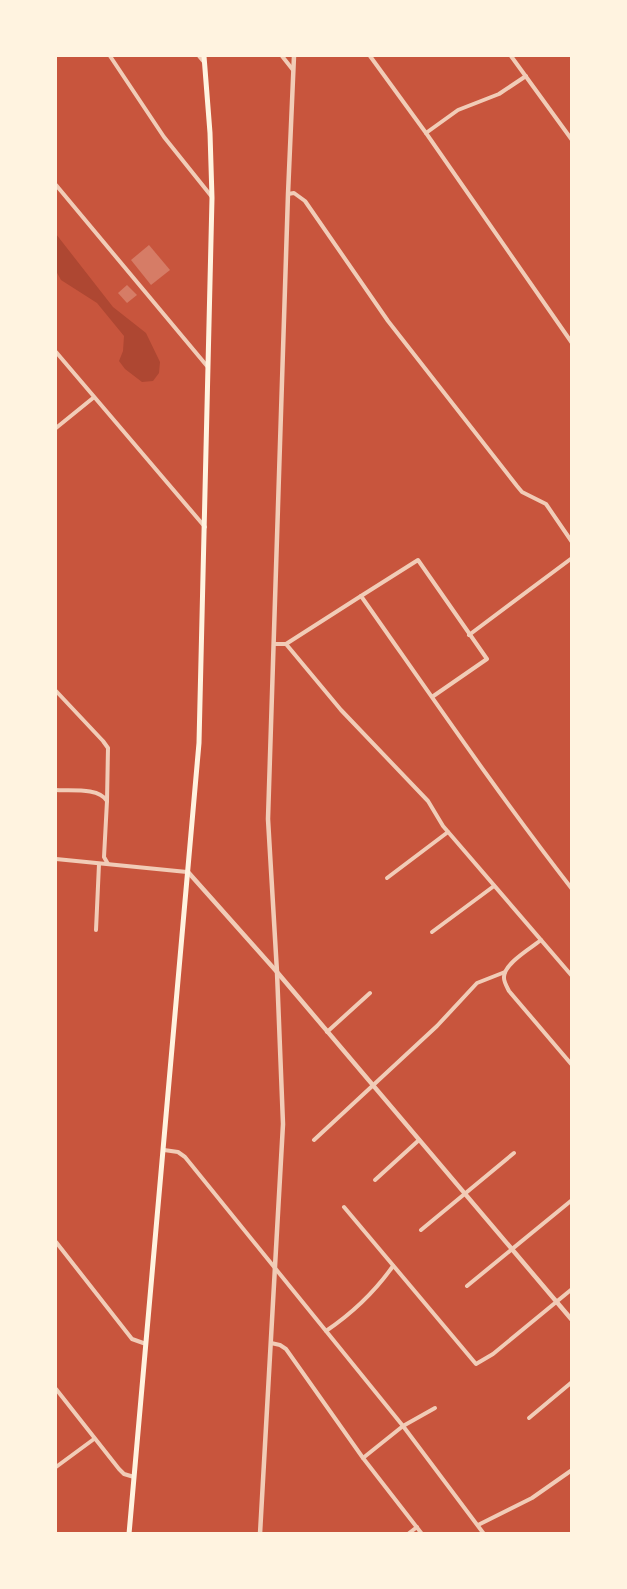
<svg xmlns="http://www.w3.org/2000/svg" width="627" height="1589" font-family="Literata,serif">
	<style>
		.green { fill: #ae4732 }
		.building { fill: #d67c66 }
		.lines { fill: none; stroke-linecap: round; stroke-linejoin: round }
		.minor { stroke: #f1ccb7; stroke-width: 4 }
		.tertiary { stroke: #f1ccb7; stroke-width: 4.5 }
		.primary { stroke: #fff3e0; stroke-width: 5 }
	</style>
	<rect width="100%" height="100%" fill="#c8553d"/>
	<!-- green -->
	<path class="green" d="M56 234 113 307 146 333 160 362 159 373 153 381 142 382 125 369 119 361 123 351 124 336 97 303 61 280 56 271Z"/>
	<!-- building -->
	<g class="building">
		<path d="M149 245 170 270 151 285 131 260Z"/>
		<path d="M127 285 137 295 127 303 118 293Z"/>
	</g>
	<g class="lines">
		<!-- minor -->
		<g class="minor">
			<path d="M110 56 164 137 212 197"/>
			<path d="M199 56 204 62"/>
			<path d="M282 56 293 70"/>
			<path d="M370 56 426 133 572 343"/>
			<path d="M511 56 572 140"/>
			<path d="M426 133 458 110 499 94 526 76"/>
			<path d="M56 185 207 366"/>
			<path d="M288 194 294 193 305 201 388 321 517 486 522 492 546 504 572 542"/>
			<path d="M56 352 205 527"/>
			<path d="M56 428 93 398"/>
			<path d="M469 635 572 558"/>
			<path d="M274 644H286L341 710 428 801 443 826 572 976"/>
			<path d="M286 644 361 596"/>
			<path d="M56 691 103 741 108 748 107 801"/>
			<path d="M432 697 487 659 418 560 361 596C430 694 498 794 572 889"/>
			<path d="M56 790C70 791 99 787 107 801L104 857 108 864"/>
			<path d="M56 859 187 872"/>
			<path d="M387 878 448 832"/>
			<path d="M96 930 99 864"/>
			<path d="M432 932 494 886"/>
			<path d="M541 940C531 948 503 964 504 978 504 982 507 987 509 991L572 1065"/>
			<path d="M327 1032 370 993"/>
			<path d="M314 1140 437 1026 477 983 505 972"/>
			<path d="M164 1150 178 1152 185 1157 403 1426 484 1534"/>
			<path d="M375 1180 419 1140"/>
			<path d="M344 1207 476 1364 493 1354 572 1289"/>
			<path d="M421 1230 514 1153"/>
			<path d="M56 1242 132 1339 146 1344"/>
			<path d="M467 1286 572 1200"/>
			<path d="M326 1331C354 1312 374 1293 393 1266"/>
			<path d="M271 1343 280 1345 286 1349 363 1458 422 1534"/>
			<path d="M56 1389 119 1469 124 1474 134 1477"/>
			<path d="M529 1418 572 1382"/>
			<path d="M363 1458 403 1426 435 1408"/>
			<path d="M56 1467 94 1439"/>
			<path d="M478 1525 532 1498 572 1470"/>
			<path d="M408 1534 417 1527"/>
		</g>
		<!-- tertiary -->
		<g class="tertiary">
			<path d="M188 872 277 972 572 1320"/>
			<path d="M260 1534 283 1124 277 972 268 819 288 194 294 56"/>
		</g>
		<!-- primary -->
		<path class="primary" d="M129 1534 199 743 212 198 210 133 204 56"/>
	</g>
	<!-- border -->
	<rect width="627" height="1589" fill="none" stroke="#fff3e0" stroke-width="114"/>
</svg>
